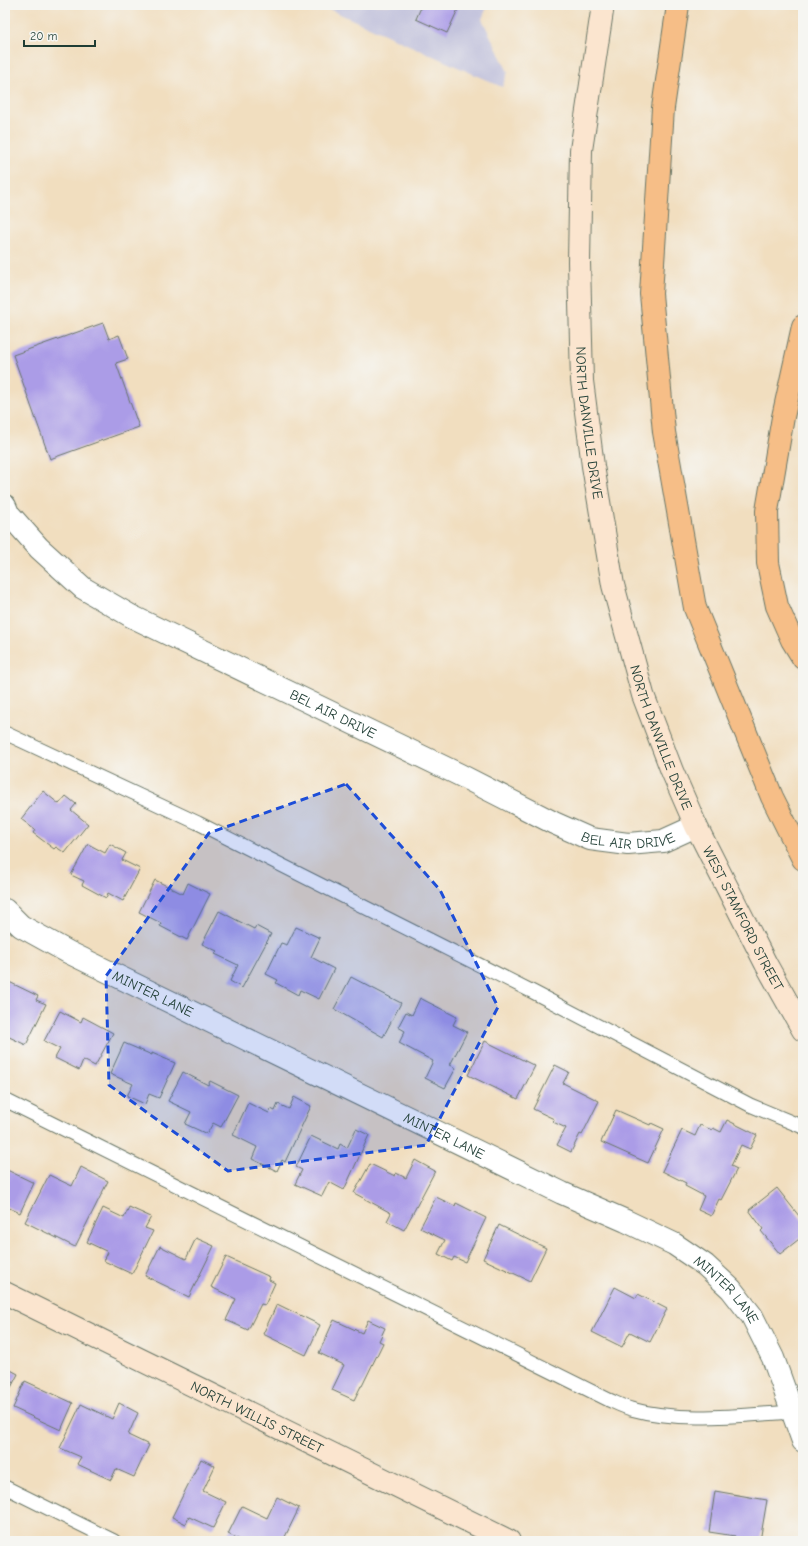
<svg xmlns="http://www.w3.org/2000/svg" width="808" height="1546" font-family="'Comic Neue',sans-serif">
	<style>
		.industrial { fill: #c2c2dc }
		.building { fill: #ab9ce7 }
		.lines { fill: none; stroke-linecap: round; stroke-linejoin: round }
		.lane-casing { stroke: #687565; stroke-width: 15 }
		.street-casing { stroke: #687565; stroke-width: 24 }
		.secondary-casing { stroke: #687565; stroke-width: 24 }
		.highway-casing { stroke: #687565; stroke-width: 24 }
		.lane { stroke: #fff; stroke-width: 13 }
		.street { stroke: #fff; stroke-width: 22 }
		.secondary { stroke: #fbe5cf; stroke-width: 22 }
		.highway { stroke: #f6be87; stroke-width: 22 }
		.marked { fill: #1d4ed8; fill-opacity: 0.2; stroke: #1d4ed8; stroke-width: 3; stroke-dasharray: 8 5; stroke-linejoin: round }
		.labels { text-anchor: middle; stroke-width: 3; stroke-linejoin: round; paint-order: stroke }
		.street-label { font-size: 14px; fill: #1f3d34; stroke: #f6f6f2 }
	</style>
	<rect width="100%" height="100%" fill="#f6f6f2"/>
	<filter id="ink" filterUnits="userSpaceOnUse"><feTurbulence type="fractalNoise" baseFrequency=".025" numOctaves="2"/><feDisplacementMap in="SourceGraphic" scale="8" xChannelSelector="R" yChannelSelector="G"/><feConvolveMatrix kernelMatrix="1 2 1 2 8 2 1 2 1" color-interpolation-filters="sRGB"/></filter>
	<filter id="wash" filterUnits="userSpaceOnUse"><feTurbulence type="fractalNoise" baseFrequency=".012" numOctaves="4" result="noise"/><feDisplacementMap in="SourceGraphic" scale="16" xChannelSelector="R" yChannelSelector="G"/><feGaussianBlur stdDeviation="0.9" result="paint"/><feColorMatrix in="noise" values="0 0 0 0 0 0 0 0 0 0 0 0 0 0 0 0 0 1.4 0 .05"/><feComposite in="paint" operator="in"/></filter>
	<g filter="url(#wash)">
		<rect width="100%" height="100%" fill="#f1debf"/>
		<!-- industrial -->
		<path class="industrial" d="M320 5H488L482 19 508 72 502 87Z"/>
		<g id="blocks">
			<!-- building -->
			<g class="building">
				<path d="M422 5H460L447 33 416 19Z"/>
				<path d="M103 323 109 339 119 335 128 359 116 363 139 427 50 459 13 355Z"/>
				<path d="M43 791 59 804 66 796 76 804 71 810 88 824 65 853 56 847 54 849 33 833 35 830 21 819Z"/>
				<path d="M88 844 105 853 110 844 126 853 122 860 140 869 123 901 108 893 106 898 82 885 84 881 71 875Z"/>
				<path d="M155 880 183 894 188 883 210 894 187 940 160 926 161 923 139 912Z"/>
				<path d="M219 911 254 929 256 926 271 934 242 988 230 981 238 965 215 954 217 951 202 944Z"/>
				<path d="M296 927 320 938 311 957 334 969 319 999 300 990 298 995 276 983 278 980 266 974 281 943 287 945Z"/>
				<path d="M351 977 401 1003 383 1037 334 1009Z"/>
				<path d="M5 980 38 996 36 1000 46 1004 26 1045 5 1035Z"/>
				<path d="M420 998 457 1017 453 1025 467 1032 450 1065 456 1068 445 1088 425 1078 433 1061 399 1043 405 1031 398 1027 406 1012 412 1015Z"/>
				<path d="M60 1011 81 1022 83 1017 113 1033 95 1066 83 1060 79 1070 55 1058 60 1049 44 1041Z"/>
				<path d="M485 1041 535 1066 518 1099 468 1075Z"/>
				<path d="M124 1043 152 1055V1053L175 1063 159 1098 149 1094 145 1104 127 1096 133 1084 110 1074Z"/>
				<path d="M555 1065 569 1072 563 1083 599 1101 582 1135 580 1134 571 1152 557 1145 566 1128 553 1122 554 1119 533 1109Z"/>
				<path d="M183 1072 208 1085 210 1081 238 1095 221 1127 213 1123 207 1134 185 1124 191 1112 168 1101Z"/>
				<path d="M294 1097 311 1106 285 1162 282 1160 277 1171 252 1159 257 1147 233 1135 248 1103 269 1113 271 1109 275 1111 278 1104 289 1109Z"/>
				<path d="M616 1110 650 1125 651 1123 664 1129 648 1163 601 1142Z"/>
				<path d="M727 1120 757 1135 750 1149 741 1145 731 1166 737 1169 721 1200 719 1199 711 1216 698 1210 704 1196 685 1186 686 1183 662 1171 682 1130 695 1136 700 1125 712 1130 713 1128 721 1132Z"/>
				<path d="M356 1129 369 1135 344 1190 329 1182 322 1196 295 1184 302 1170 296 1167 311 1136 338 1149 340 1144 347 1148Z"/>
				<path d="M415 1160 435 1171 404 1230 387 1221 391 1213 354 1193 370 1164 395 1176 396 1173 406 1178Z"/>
				<path d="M81 1167 108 1181 75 1247 25 1222 49 1175 72 1186Z"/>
				<path d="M5 1169 34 1183 20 1213 5 1206Z"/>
				<path d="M777 1188 803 1221V1236L780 1254 761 1231 763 1229 749 1210Z"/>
				<path d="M436 1197 455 1206 456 1203 486 1218 465 1262 454 1257 452 1261 438 1254 445 1240 420 1228Z"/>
				<path d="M129 1207 151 1217 145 1228 153 1231 132 1274 104 1261 108 1252 87 1242 103 1208 124 1218Z"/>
				<path d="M499 1225 546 1248 530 1281 483 1259Z"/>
				<path d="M196 1238 214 1246 189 1297 145 1276 160 1246 186 1259Z"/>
				<path d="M226 1257 270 1277 269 1280 275 1283 265 1305 261 1304 248 1330 226 1320 236 1299 211 1287Z"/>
				<path d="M615 1287 636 1298 638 1294 667 1309 650 1342 630 1332 622 1347 592 1332Z"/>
				<path d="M277 1304 320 1325 306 1355 263 1334Z"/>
				<path d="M334 1320 362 1333 368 1320 385 1328 379 1341 383 1343 362 1386H361L354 1400 332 1390 344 1365 319 1353Z"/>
				<path d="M5 1367 18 1374 5 1399Z"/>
				<path d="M25 1381 73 1403 61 1430 13 1408Z"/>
				<path d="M119 1403 138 1413 128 1435 149 1445 134 1477 116 1469 111 1480 77 1464 81 1457 60 1448 81 1404 112 1419Z"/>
				<path d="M201 1459 215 1466 203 1491 226 1502 213 1528 189 1517 186 1524 172 1517Z"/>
				<path d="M715 1491 767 1500 760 1541 734 1539 735 1536 709 1532Z"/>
				<path d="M277 1497 299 1508 283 1541H242L228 1534 242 1506 267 1518Z"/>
			</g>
		</g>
	</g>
	<g filter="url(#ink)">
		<use href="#blocks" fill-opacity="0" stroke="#687565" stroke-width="1"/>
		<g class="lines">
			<defs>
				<g id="lane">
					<path d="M5 733 198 823 533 992 750 1105 803 1127"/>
					<path d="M5 1100 609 1400C616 1403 624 1407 631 1409 681 1423 742 1415 793 1412"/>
					<path d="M5 1487 114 1541"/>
				</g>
				<g id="street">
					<path id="s1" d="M5 506 8 513 39 548 83 588 131 616 458 774 554 823 590 839 628 844 663 841 696 826"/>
					<path id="s2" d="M5 910 21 926 68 952 562 1193 626 1221 674 1244 705 1265 731 1289 752 1316 773 1358 803 1441"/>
				</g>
				<g id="secondary">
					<path id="s3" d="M603 5 581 150 579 262 582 381 593 466 613 585 643 695 672 771 696 826 766 964 803 1030"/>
					<path id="s4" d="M5 1293 509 1541"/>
				</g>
				<g id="highway">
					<path d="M678 5 663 108 651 294 664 432 695 608 772 797 803 859"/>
					<path d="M803 326 783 417 767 511 768 563 777 606 792 640 803 658"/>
				</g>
			</defs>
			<!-- lane casing -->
			<use href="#lane" class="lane-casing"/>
			<!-- street casing -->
			<use href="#street" class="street-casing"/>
			<!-- secondary casing -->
			<use href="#secondary" class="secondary-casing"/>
			<!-- highway casing -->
			<use href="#highway" class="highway-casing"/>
			<!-- lane -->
			<use href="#lane" class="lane"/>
			<!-- street -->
			<use href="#street" class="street"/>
			<!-- secondary -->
			<use href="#secondary" class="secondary"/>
			<!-- highway -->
			<use href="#highway" class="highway"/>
		</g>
	</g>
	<!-- marked area -->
	<path class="marked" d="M346 784 440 890 498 1007 426 1145 228 1171 109 1085 106 976 209 833Z"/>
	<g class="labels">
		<!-- street labels -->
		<g class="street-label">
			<text dy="5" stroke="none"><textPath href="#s3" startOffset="420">NORTH DANVILLE DRIVE</textPath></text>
			<text dy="5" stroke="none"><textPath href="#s1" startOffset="394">BEL AIR DRIVE</textPath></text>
			<text dy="5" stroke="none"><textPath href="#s3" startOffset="744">NORTH DANVILLE DRIVE</textPath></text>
			<text dy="5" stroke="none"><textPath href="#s1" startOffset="718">BEL AIR DRIVE</textPath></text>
			<text dy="5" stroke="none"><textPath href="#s3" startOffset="943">WEST STAMFORD STREET</textPath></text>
			<text dy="5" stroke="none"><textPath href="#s2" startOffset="171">MINTER LANE</textPath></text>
			<text dy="5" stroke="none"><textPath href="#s2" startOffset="495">MINTER LANE</textPath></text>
			<text dy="5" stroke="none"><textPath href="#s2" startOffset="819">MINTER LANE</textPath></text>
			<text dy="5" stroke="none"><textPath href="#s4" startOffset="281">NORTH WILLIS STREET</textPath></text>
		</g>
	</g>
	<!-- margin -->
	<rect width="808" height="1546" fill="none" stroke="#f6f6f2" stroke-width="20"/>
	<!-- scale -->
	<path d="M24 40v6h71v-6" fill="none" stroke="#1f3d34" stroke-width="2"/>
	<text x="30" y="40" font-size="12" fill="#1f3d34" stroke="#f6f6f2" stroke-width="3" paint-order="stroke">20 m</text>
</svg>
